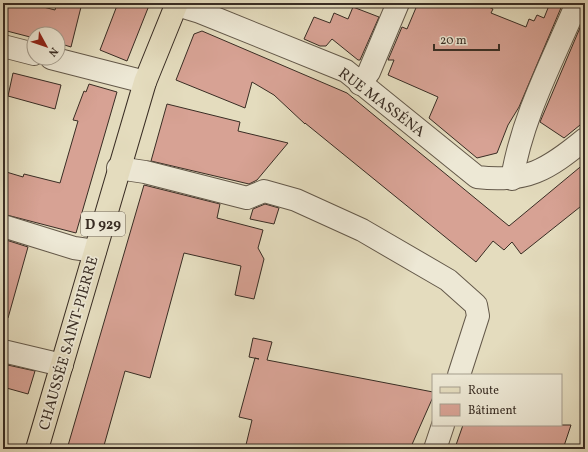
<svg xmlns="http://www.w3.org/2000/svg" width="588" height="452" font-family="Vollkorn,serif">
	<style>
		.building { fill: #d7a294; stroke: #392d24 }
		.lines { fill: none; stroke-linecap: round; stroke-linejoin: round }
		.minor-casing { stroke: #64594a; stroke-width: 24 }
		.major-casing { stroke: #392d24; stroke-width: 24 }
		.minor { stroke: #ede8d5; stroke-width: 22 }
		.major { stroke: #e4dcbe; stroke-width: 22 }
		.labels { text-anchor: middle; stroke-width: 3.5; stroke-linejoin: round; paint-order: stroke }
		.shield { fill: #ede8d5; stroke: #6f6559; stroke-width: 1 }
		.shield-label { font-size: 14px; font-weight: bold; fill: #392d24 }
		.street-label { font-size: 15px; fill: #392d24; stroke: #ede8d5 }
	</style>
	<rect width="100%" height="100%" fill="#e4dcbe"/>
	<filter id="stains"><feTurbulence type="fractalNoise" baseFrequency=".005" numOctaves="4"/><feColorMatrix values="0 0 0 0 .2 0 0 0 0 .09 0 0 0 0 .02 0 0 0 .5 -.17"/></filter>
	<radialGradient id="worn" r=".72"><stop offset=".6" stop-color="#630" stop-opacity="0"/><stop offset="1" stop-color="#630" stop-opacity=".3"/></radialGradient>
	<!-- building -->
	<g class="building">
		<path d="M3 3H28L55 10 57 3H82L71 47 58 43V34H34V38L3 30Z"/>
		<path d="M118 3H150L127 61 100 50Z"/>
		<path d="M418 3H480L493 9 491 13 526 27 529 19 534 21 537 15 544 18 550 3H563L519 107 508 125 497 153 477 158 429 118 438 97 388 75 394 60H388L402 27 407 29Z"/>
		<path d="M353 7 379 17 360 60H358L332 39 326 46H320L304 39 314 17 330 23 334 13 348 19Z"/>
		<path d="M585 16V121L564 138 540 122Z"/>
		<path d="M202 31 347 93 509 226 585 163V203L521 254 512 242 504 250 493 241 476 262 305 123V124L274 95 252 82 245 108 176 80 194 34Z"/>
		<path d="M13 73 61 85 55 109 8 96Z"/>
		<path d="M89 84 117 92 76 233 3 214V171L23 177 24 174 60 183 78 121 73 120 84 91 86 92Z"/>
		<path d="M167 104 240 122 238 131 288 143 257 180 249 184 151 161Z"/>
		<path d="M144 185 220 204 217 218 263 230 258 248 264 259 254 299 235 295 241 266 184 253 150 378 125 371 103 449H67Z"/>
		<path d="M265 204 279 208 274 224 250 219 253 209Z"/>
		<path d="M3 239 28 247 8 318 3 317Z"/>
		<path d="M253 338 272 342 267 360 433 392V397L410 449H245L252 420 239 417 255 358 259 359 249 357Z"/>
		<path d="M3 364 35 371 28 394 3 387Z"/>
		<path d="M463 425H571L563 449H469L456 445Z"/>
	</g>
	<g class="lines">
		<defs>
			<g id="minor">
				<path d="M177 5 200 12 346 71 477 177C527 183 547 170 585 139"/>
				<path d="M3 46 34 54"/>
				<path d="M51 58 145 82"/>
				<path d="M360 84 369 72 398 3"/>
				<path d="M118 168 145 172 247 198 264 191 296 200 362 230 448 280 476 305 478 316 459 375"/>
				<path d="M512 179C522 117 553 60 577 3"/>
				<path d="M3 226 74 248 95 251"/>
				<path d="M3 351 62 365"/>
				<path d="M435 449 443 425"/>
			</g>
			<path id="major" d="M37 449 145 82 177 3"/>
		</defs>
		<!-- minor casing -->
		<use href="#minor" class="minor-casing"/>
		<!-- major casing -->
		<use href="#major" class="major-casing"/>
		<!-- minor -->
		<use href="#minor" class="minor"/>
		<!-- major -->
		<use href="#major" class="major"/>
	</g>
	<g class="labels">
		<!-- shield labels -->
		<rect class="shield" x="81" y="212" width="44" height="24" rx="3"/>
		<g class="shield-label">
			<text x="103" y="229">D 929</text>
		</g>
		<!-- street labels -->
		<g class="street-label">
			<text transform="translate(382 102) rotate(37)" y="5">RUE MASSÉNA</text>
			<text transform="translate(68 343) rotate(-74)" y="5">CHAUSSÉE SAINT-PIERRE</text>
		</g>
	</g>
	<!-- margin -->
	<rect width="588" height="452" fill="none" stroke="#e4dcbe" stroke-width="16"/>
	<rect x="4" y="4" width="580" height="444" fill="none" stroke="#392d24" stroke-width="2"/>
	<rect x="8" y="8" width="572" height="436" fill="none" stroke="#392d24"/>
	<!-- legend -->
	<rect x="432" y="374" width="130" height="52" fill="#ede8d5" stroke="#a59d8e"/>
	<rect x="440" y="387" width="20" height="6" fill="#e4dcbe" stroke="#a59d8e"/>
	<text x="468" y="394" font-size="12" fill="#392d24">Route</text>
	<rect x="440" y="404" width="20" height="12" fill="#d7a294" stroke="#a59d8e"/>
	<text x="468" y="414" font-size="12" fill="#392d24">Bâtiment</text>
	<!-- north arrow -->
	<g transform="translate(46 46) rotate(130)"><circle r="19" fill="#ede8d5" stroke="#a59d8e"/>
	<path d="M0-3L7 15L0 10L-7 15Z" fill="#8f2418"/>
	<text y="-6" font-size="11" font-weight="bold" text-anchor="middle" fill="#392d24">N</text>
	</g>
	<!-- scale -->
	<path d="M434 44v6h65v-6" fill="none" stroke="#392d24" stroke-width="2"/>
	<text x="440" y="44" font-size="12" fill="#392d24" stroke="#ede8d5" stroke-width="3" paint-order="stroke">20 m</text>
	<rect width="100%" height="100%" filter="url(#stains)"/>
	<rect width="100%" height="100%" fill="url(#worn)"/>
</svg>
